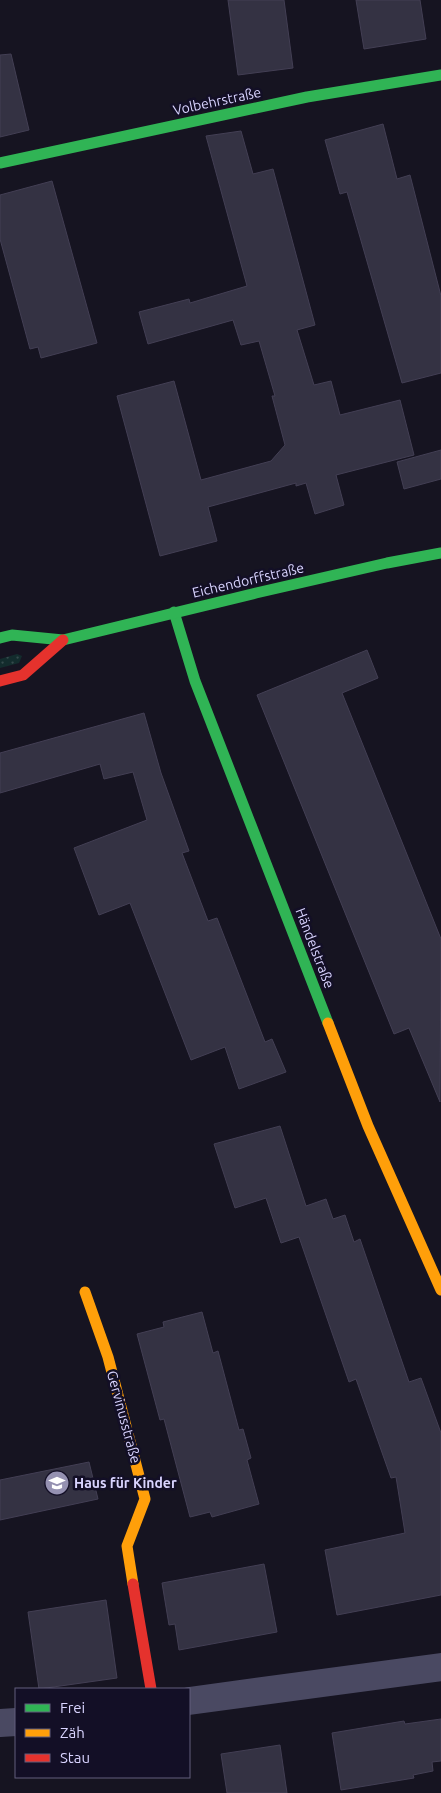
<svg xmlns="http://www.w3.org/2000/svg" width="441" height="1793" font-family="Ubuntu,sans-serif">
	<style>
		.grass { fill: url(#grass-dots) }
		.building { fill: #343243; stroke: #433f54 }
		.lines { fill: none; stroke-linecap: round; stroke-linejoin: round }
		.street { stroke: #4a4962; stroke-width: 28 }
		.fast { stroke: #30b455; stroke-width: 11 }
		.slow { stroke: #ff9f0a; stroke-width: 11 }
		.jam { stroke: #e5322d; stroke-width: 11 }
		.labels { text-anchor: middle; stroke-width: 5; stroke-linejoin: round; paint-order: stroke }
		.street-label { font-size: 14px; fill: #d9d4ff; stroke: #130f26 }
		.poi-label { font-size: 14px; font-weight: bold; fill: #d9d4ff; stroke: #130f26; text-anchor: start }
	</style>
	<defs>
		<pattern id="grass-dots" width="8" height="8" patternUnits="userSpaceOnUse" patternTransform="scale(1.25)"><rect width="8" height="8" fill="#132c2d"/><path d="M2 2h.1M6 6h.1" fill="none" stroke="#354a4c" stroke-width="1.8" stroke-linecap="round"/></pattern>
	</defs>
	<rect width="100%" height="100%" fill="#161421"/>
	<!-- grass -->
	<path class="grass" d="M17 654 22 656 19 663 0 668V659Z"/>
	<!-- building -->
	<g class="building">
		<path d="M228 0H284L293 68 238 75Z"/>
		<path d="M356 0H420L426 39 364 49Z"/>
		<path d="M11 54 29 130 0 137V55Z"/>
		<path d="M383 124 397 179 410 175 441 296V373L402 383 347 192 340 194 325 140Z"/>
		<path d="M241 131 253 174 273 169 315 325 297 330 314 385 331 381 340 415 400 400 414 455 336 475 344 505 315 514 306 483 296 486V483L208 507 217 541 160 556 117 396 174 381 201 480 271 461 285 445 272 396H275L259 341 241 345 233 320 148 344 139 312 189 299 190 303 247 286 206 136Z"/>
		<path d="M52 181 97 343 41 358 38 347 30 349 0 239V195Z"/>
		<path d="M441 450V479L404 489 397 462Z"/>
		<path d="M367 650 378 678 342 693 441 939 440 1102 409 1028 394 1034 257 695Z"/>
		<path d="M144 713 161 773 189 851 182 853 208 921 217 918 265 1042 272 1039 286 1072 239 1089 225 1047 191 1060 130 903 99 915 74 848 147 820 133 772 104 779 100 764 0 793V753Z"/>
		<path d="M280 1126 306 1206 326 1199 333 1219 345 1215 354 1242 360 1239 409 1382 421 1378 441 1433V1595L337 1615 325 1550 405 1533 396 1477 391 1478 356 1379 349 1382 299 1237 281 1243 266 1198 235 1208 214 1144Z"/>
		<path d="M202 1312 213 1353 218 1351 239 1430 243 1429 251 1458 247 1460 259 1504 212 1517 210 1512 190 1517 164 1419 160 1420 137 1334 164 1327 163 1322Z"/>
		<path d="M89 1462 98 1499 0 1520V1480Z"/>
		<path d="M264 1564 277 1632 179 1650 175 1624 169 1625 162 1583Z"/>
		<path d="M106 1600 117 1678 39 1689 28 1612Z"/>
		<path d="M441 1719V1761L432 1762 433 1771 413 1775 414 1778 341 1790 332 1733 404 1721 405 1724Z"/>
		<path d="M280 1745 287 1793H227L221 1754Z"/>
	</g>
	<g class="lines">
		<!-- street -->
		<g class="street">
			<path d="M189 1701 441 1667"/>
			<path d="M0 1723 16 1722"/>
		</g>
		<!-- fast -->
		<g class="fast">
			<path d="M0 163 307 97 441 75"/>
			<path d="M174 612 195 681 328 1023"/>
			<path d="M0 638 12 635 63 640 256 593 387 563 441 553"/>
		</g>
		<!-- slow -->
		<g class="slow">
			<path d="M328 1023 368 1126 441 1290"/>
			<path d="M85 1292 108 1357 145 1499 127 1546 133 1584"/>
		</g>
		<!-- jam -->
		<g class="jam">
			<path d="M0 681 23 675 63 640"/>
			<path d="M133 1584 151 1689"/>
		</g>
	</g>
	<!-- icons -->
	<defs>
		<symbol id="school-disc" viewBox="-11 -11 22 22"><circle r="9.5" fill="#9591b1" stroke="#130f26"/><path d="M0-5L7-2L0 1L-7-2ZM-4 1L0 2.5L4 1V4Q0 6-4 4Z" fill="#fff"/></symbol>
	</defs>
	<g fill-rule="evenodd">
		<use href="#school-disc" x="43" y="1469" width="28" height="28"/>
	</g>
	<g class="labels">
		<!-- street labels -->
		<g class="street-label">
			<text transform="translate(217 101) rotate(-12)" y="5">Volbehrstraße</text>
			<text transform="translate(248 580) rotate(-13)" y="5">Eichendorffstraße</text>
			<text transform="translate(315 948) rotate(69)" y="5">Händelstraße</text>
			<text transform="translate(124 1417) rotate(75)" y="5">Gervinusstraße</text>
		</g>
		<!-- poi labels -->
		<g class="poi-label">
			<text x="74" y="1488">Haus für Kinder</text>
		</g>
	</g>
	<!-- legend -->
	<rect x="15" y="1688" width="175" height="90" fill="#130f26" stroke="#625e7d"/>
	<rect x="25" y="1704" width="25" height="8" fill="#30b455" stroke="#625e7d"/>
	<text x="60" y="1713" font-size="15" fill="#d9d4ff">Frei</text>
	<rect x="25" y="1729" width="25" height="8" fill="#ff9f0a" stroke="#625e7d"/>
	<text x="60" y="1738" font-size="15" fill="#d9d4ff">Zäh</text>
	<rect x="25" y="1754" width="25" height="8" fill="#e5322d" stroke="#625e7d"/>
	<text x="60" y="1763" font-size="15" fill="#d9d4ff">Stau</text>
</svg>
